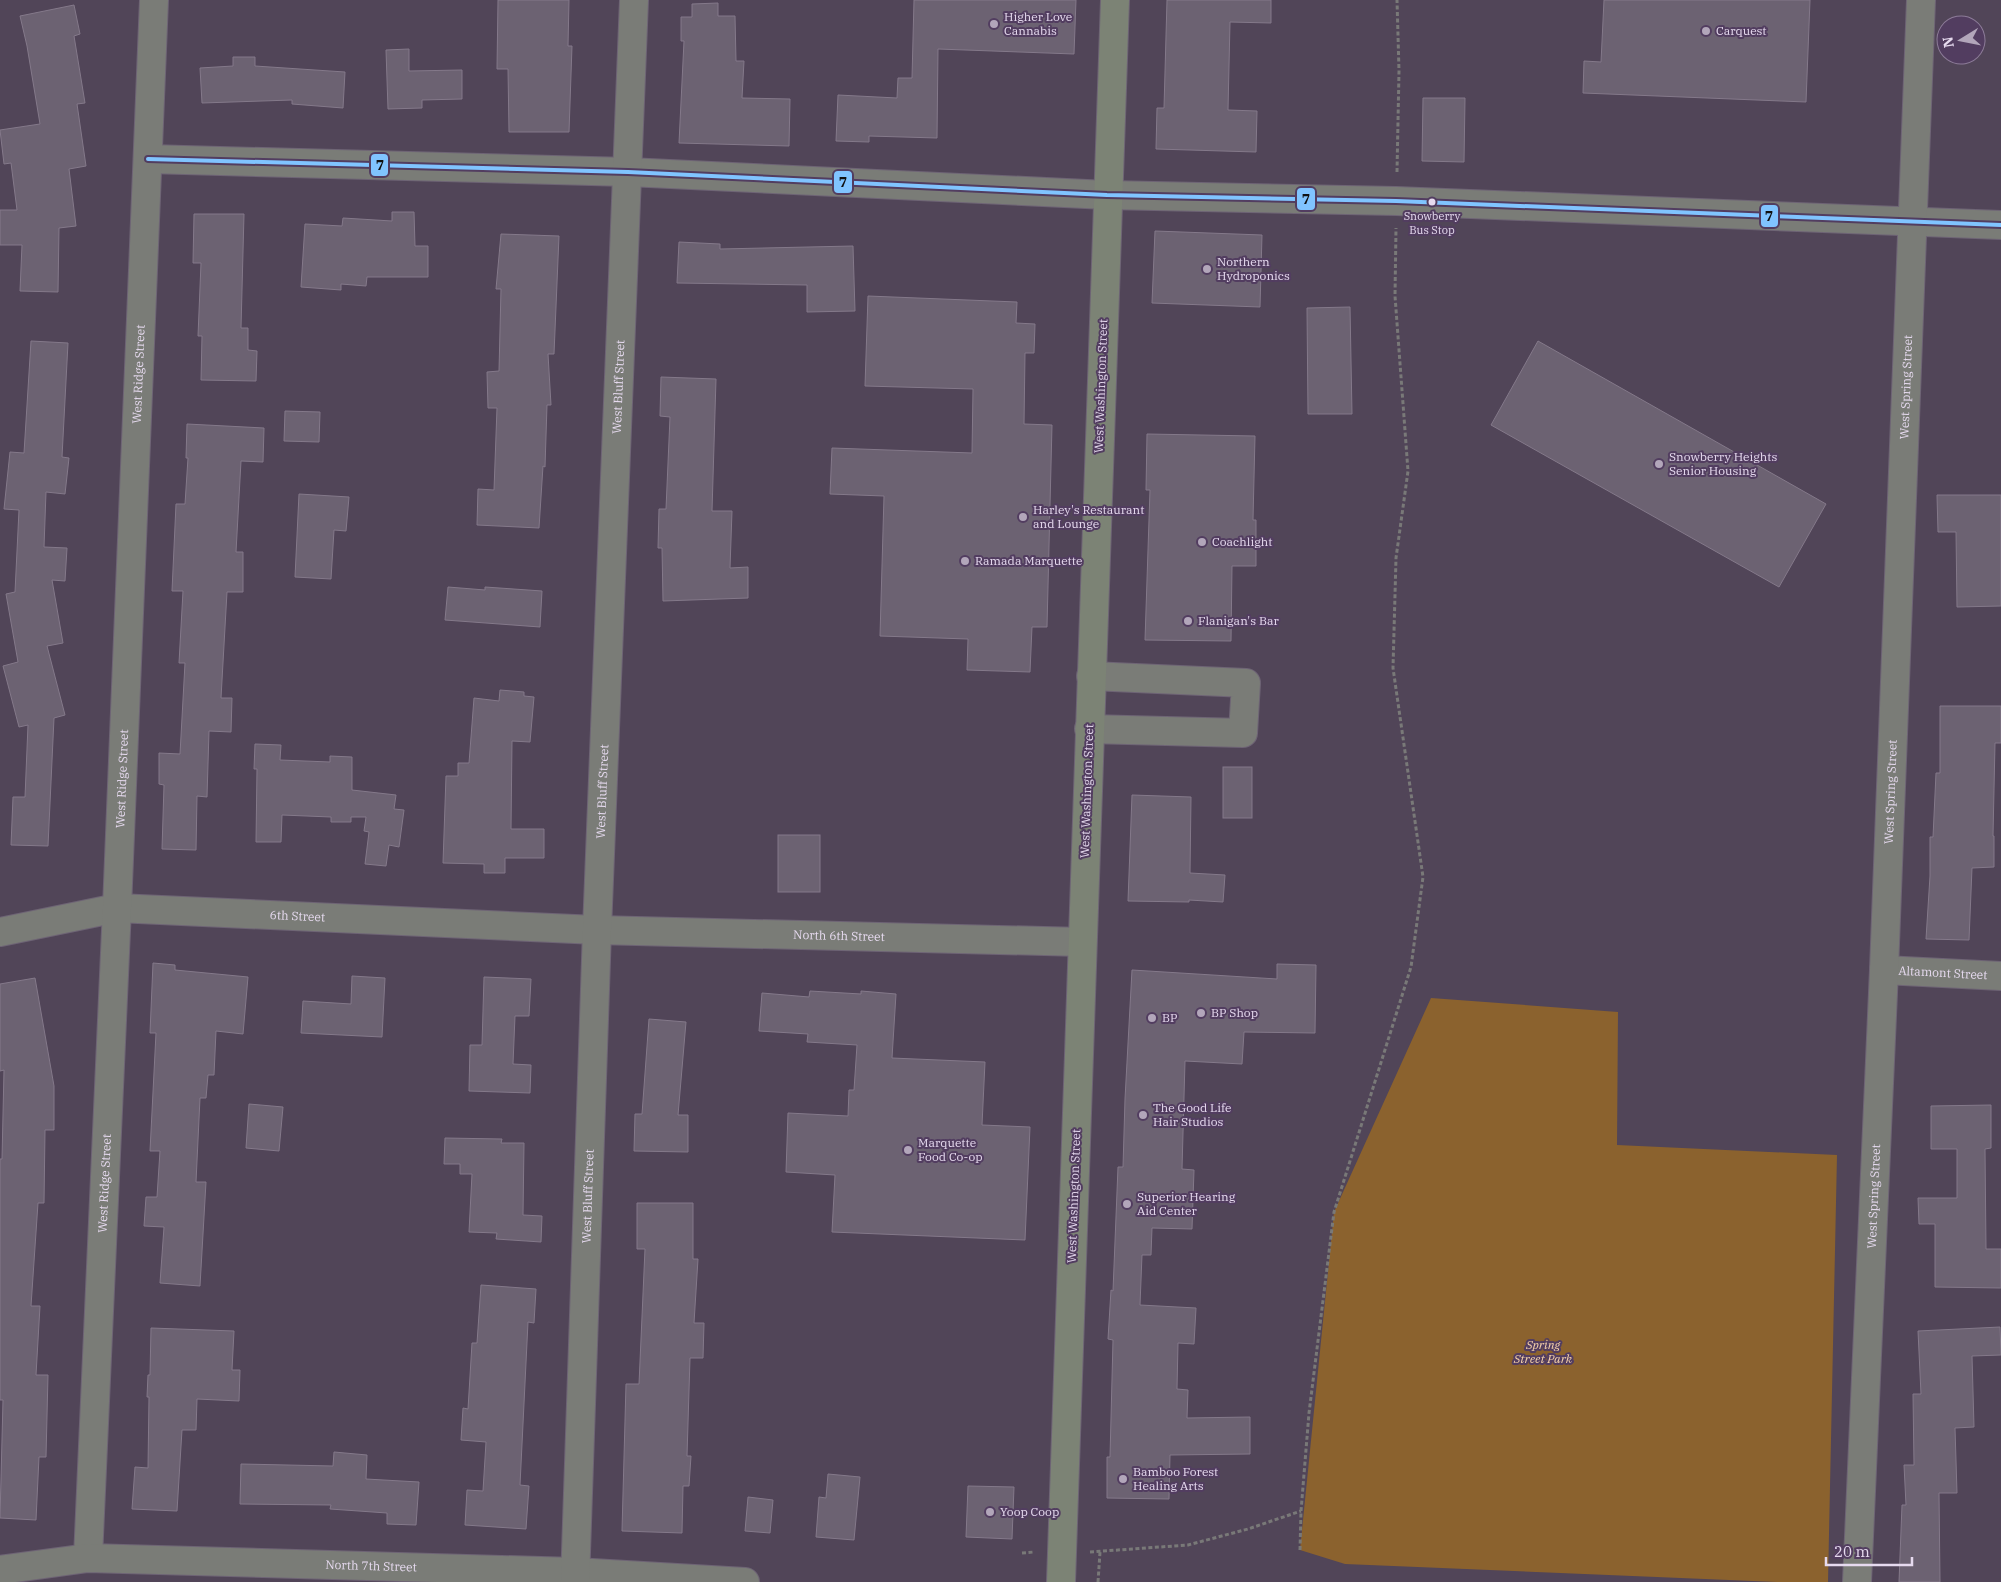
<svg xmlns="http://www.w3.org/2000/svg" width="2001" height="1582" font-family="'IBM Plex Serif',serif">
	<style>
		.green { fill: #8b622e }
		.building { fill: #6c6272; stroke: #84798a }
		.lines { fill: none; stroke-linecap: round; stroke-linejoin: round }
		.minor-casing { stroke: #6e6475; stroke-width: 30 }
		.major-casing { stroke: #6e6475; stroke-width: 30 }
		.path { stroke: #797978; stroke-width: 3; stroke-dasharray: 4 2.5; stroke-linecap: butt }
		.minor { stroke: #7a7c77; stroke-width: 28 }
		.major { stroke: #7c8375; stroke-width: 28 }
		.bus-1-casing { stroke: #523d60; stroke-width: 8 }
		.bus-1 { stroke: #80c4ff; stroke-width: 4 }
		.poi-dot { fill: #b2a6ba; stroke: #523d60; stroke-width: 2 }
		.bus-dot { fill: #e6daef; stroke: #523d60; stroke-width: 2 }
		.labels { text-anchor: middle; stroke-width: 4; stroke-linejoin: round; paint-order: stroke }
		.bus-label { font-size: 11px; fill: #e6daef; stroke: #523d60 }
		.poi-label { font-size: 12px; fill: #e6daef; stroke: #523d60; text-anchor: start }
		.street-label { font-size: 12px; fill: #e6daef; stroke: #523d60 }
		.park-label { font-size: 12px; font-style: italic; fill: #f7d3aa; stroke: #523d60 }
		.line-badge { stroke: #523d60; stroke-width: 2 }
		.pale-badge-label { font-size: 14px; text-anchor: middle; font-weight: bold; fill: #111 }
	</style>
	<rect width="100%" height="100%" fill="#514558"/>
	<!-- green -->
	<path class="green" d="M1431 998 1618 1012 1617 1145 1837 1155 1828 1582H1777L1345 1564 1300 1550 1334 1212Z"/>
	<!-- building -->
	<g class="building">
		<path d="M498 0H569L568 46H572L569 132H509L508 69H497Z"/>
		<path d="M914 0H1076L1074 54 938 49 937 138 869 136V142L836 141 838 95 897 98 898 78H912Z"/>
		<path d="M1167 0H1271V23L1230 22 1228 110 1257 111 1256 152 1156 149 1157 108H1164Z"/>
		<path d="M1604 0H1810L1806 102 1583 93 1584 61 1601 62Z"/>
		<path d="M718 3V16H735L736 61H744L742 98 790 99 789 146 679 143 684 41H681V17H692V4Z"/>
		<path d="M74 5 80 34 74 36 85 103 77 104 86 166 69 169 76 226 59 228 58 292 20 291 22 245H0V210H17L11 163 4 164 0 130 40 124 27 46 20 16Z"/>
		<path d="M409 49V71L462 70V99L422 100V108L388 109 386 50Z"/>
		<path d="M233 57H255V66L345 72 343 108 292 104V100L202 103 200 68 233 66Z"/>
		<path d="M1423 98H1465L1464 162 1422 161Z"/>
		<path d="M392 212H414L415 246H428V277H367L366 286 341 284V290L301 287 305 224 342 226 343 218 392 221Z"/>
		<path d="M194 214H244L241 328H248V350L257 351 256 381 201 380 202 336H198L201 263H193Z"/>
		<path d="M1155 231 1262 235 1260 307 1152 303Z"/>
		<path d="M501 234 559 236 554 354H548L551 405H547L545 467 543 466 539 528 477 525 478 489 494 490 497 408H488L487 372 499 371 501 289H496Z"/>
		<path d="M679 242 720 244V249L853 246 855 311 807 312V285L677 283Z"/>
		<path d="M868 296 1017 302 1016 323 1035 324 1034 353H1025L1024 424 1052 425 1047 627H1032L1030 672 967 670 968 639 880 636 884 496 830 494 832 448 972 453 973 389 865 386Z"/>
		<path d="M1350 307 1352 414H1308L1307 308Z"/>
		<path d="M31 341 68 343 62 457 69 458 65 494 46 492 44 547 67 548 65 581 52 580 63 643 47 646 65 715 54 718 48 846 11 845 13 797H25L28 725 19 727 3 666 18 662 6 594 15 592 19 510 4 509 10 452 24 453Z"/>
		<path d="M1538 341 1826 504 1779 587 1491 425Z"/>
		<path d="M661 377 716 379 712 511H732L730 568 748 567V598L663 601 662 548H658L659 509H666L670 417 660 416Z"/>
		<path d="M285 411 320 412 319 442 284 441Z"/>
		<path d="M187 424 264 428 263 462 241 461 236 552H243V592H227L221 698H232L231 732 209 731 207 797 197 796 196 850 162 849 164 785 159 784V753L180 754 185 663H179L183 591H172L176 504H185L188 458H186Z"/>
		<path d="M1147 434 1255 436 1253 520H1256V566H1232L1231 641 1145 640 1150 490H1146Z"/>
		<path d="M299 494 349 497 346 531 334 530 331 579 295 577Z"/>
		<path d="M1937 495H2001V606L1957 607 1956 532H1938Z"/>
		<path d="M448 587 485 590V587L542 591 540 627 445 620Z"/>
		<path d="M500 690 524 692V696L534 697 530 742 512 741 511 829H544V858H505V873H484V864L443 863 446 776H458V763H469L474 698 499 701Z"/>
		<path d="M1940 706H2001V743H1995L1993 836H1994V867L1972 868 1969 940 1926 939 1930 876V837H1933L1936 773H1940Z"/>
		<path d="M255 744 281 745 280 760 330 762V756L352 757V790L396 795 394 809 404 810 399 847 389 845 386 866 365 864 369 832 364 831 366 817H351V822H331V817L282 815 281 842H256L257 769H254Z"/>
		<rect x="1223" y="767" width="29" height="51"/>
		<path d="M1132 795 1191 797 1190 873 1225 875 1223 902 1189 900V902L1128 901Z"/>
		<rect x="778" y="835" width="42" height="57"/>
		<path d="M153 963 175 965V970L248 977 243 1034 216 1031 214 1075H208L206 1098H200L196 1182H206L200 1286 160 1283 164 1227 144 1226 146 1197H157L160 1151H150L156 1033H150Z"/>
		<path d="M1277 964 1316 965 1315 1033 1244 1032 1242 1064 1185 1061 1182 1169 1194 1170 1192 1229 1152 1228 1151 1255H1142L1140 1305 1196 1308 1194 1344 1178 1343 1177 1389 1188 1390 1187 1418 1250 1417V1454L1170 1455 1169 1499 1107 1498V1457H1110L1113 1340 1108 1339 1111 1290 1113 1291 1118 1167H1123L1125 1099 1132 970 1277 979Z"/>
		<path d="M352 976 385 978 382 1037 301 1033 303 1001 351 1004Z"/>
		<path d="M484 977 531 979 529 1016H515L513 1064 531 1065 530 1093 469 1091 470 1045H482Z"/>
		<path d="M35 978 54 1086V1130H45L44 1203H38L31 1306H40L36 1375H48L46 1457H39L36 1520 0 1518 3 1400H0V1159H2L4 1070 0 1071V984Z"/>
		<path d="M810 991 861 994V991L896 994 892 1058 985 1062 982 1125 1030 1127 1025 1240 832 1232 835 1175 786 1172 788 1113 848 1116 849 1090H854L857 1045 807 1042 808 1034 759 1031 762 993 809 997Z"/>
		<path d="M649 1019 686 1022 678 1115H688V1152L634 1151 635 1114H642Z"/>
		<path d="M249 1104 283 1107 279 1151 246 1148Z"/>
		<path d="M1991 1105V1148L1985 1149 1986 1249H2001V1288L1935 1287V1224H1919L1918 1198H1957V1149H1931V1106Z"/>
		<path d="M445 1138 502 1139 501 1143H524L523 1215 542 1216 541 1242 496 1239 497 1233 469 1232 472 1174H460V1164H444Z"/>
		<path d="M637 1203H693V1259H698L694 1323H704L703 1358H690L687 1456H691L689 1486H683L682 1533 622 1531 626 1384H639L645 1249H637Z"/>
		<path d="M481 1285 536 1289 534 1323 528 1322 520 1485 529 1486 526 1529 465 1525 467 1490 483 1491 486 1442 461 1440 463 1408 468 1409 472 1343H477Z"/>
		<path d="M2000 1327 2001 1355 1972 1356 1974 1427 1955 1428 1957 1493H1939L1940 1582H1899L1902 1505H1906L1904 1465H1914L1913 1394H1921L1918 1331Z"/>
		<path d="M151 1328 234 1331 232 1370H240L239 1401 197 1399 196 1430H182L177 1511 132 1509 135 1467 148 1468 149 1397H147L148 1375H150Z"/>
		<path d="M334 1452 367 1455 366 1479 419 1482 416 1525 387 1524V1513L330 1509 331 1505 240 1504 241 1464 333 1466Z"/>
		<path d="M828 1474 860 1477 854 1540 816 1537 819 1497 826 1498Z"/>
		<path d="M968 1486 1014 1487 1012 1539 966 1537Z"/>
		<path d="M748 1497 773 1500 770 1533 745 1531Z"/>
	</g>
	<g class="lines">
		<defs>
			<g id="minor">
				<path d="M148 159 628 172 1107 195 1396 201 2001 225"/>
				<path d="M1089 729 1243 733 1246 683 1091 676"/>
				<path id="s1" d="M0 932 117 908 597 930 1082 942"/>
				<path id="s2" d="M1884 970 2001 976"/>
				<path id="s3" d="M88 1558 117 908 154 0"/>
				<path id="s4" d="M0 1570 88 1558 575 1572 745 1582"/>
				<path id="s5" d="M575 1582 597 930 634 0"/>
				<path id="s6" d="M1857 1582 1884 970 1921 0"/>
			</g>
			<path id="major" d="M1061 1582 1115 0"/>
		</defs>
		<!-- minor casing -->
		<use href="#minor" class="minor-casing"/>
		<!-- major casing -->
		<use href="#major" class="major-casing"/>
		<!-- path -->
		<g class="path">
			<path d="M1397 172 1399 71 1397 0"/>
			<path d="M1300 1550 1301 1511 1309 1413 1334 1212 1411 967 1423 877 1393 668 1396 558 1408 471 1395 296 1396 228"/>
			<path d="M1090 1552 1188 1545 1248 1529 1301 1511"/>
			<path d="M1022 1553 1034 1552"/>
			<path d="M1098 1582 1100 1552"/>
		</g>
		<!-- minor -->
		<use href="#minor" class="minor"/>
		<!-- major -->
		<use href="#major" class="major"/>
		<defs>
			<path id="bus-1" d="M148 159 628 172 1107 195 1396 201 2001 225"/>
		</defs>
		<!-- bus-1 casing -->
		<use href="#bus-1" class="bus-1-casing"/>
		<!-- bus-1 -->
		<use href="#bus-1" class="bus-1"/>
	</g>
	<!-- markers -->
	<g class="poi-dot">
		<circle cx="994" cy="24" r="5"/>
		<circle cx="1706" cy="31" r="5"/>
		<circle cx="1207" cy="269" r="5"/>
		<circle cx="1659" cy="464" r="5"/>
		<circle cx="1023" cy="517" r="5"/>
		<circle cx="1202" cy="542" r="5"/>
		<circle cx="965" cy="561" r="5"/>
		<circle cx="1188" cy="621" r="5"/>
		<circle cx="1201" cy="1013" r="5"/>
		<circle cx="1152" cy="1018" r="5"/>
		<circle cx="1143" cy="1115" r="5"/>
		<circle cx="908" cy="1150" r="5"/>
		<circle cx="1127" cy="1204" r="5"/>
		<circle cx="1123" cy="1479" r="5"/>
		<circle cx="990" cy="1512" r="5"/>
	</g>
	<circle class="bus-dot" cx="1432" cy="202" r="4.5"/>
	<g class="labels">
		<!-- bus labels -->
		<g class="bus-label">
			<text x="1432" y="220">Snowberry<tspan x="1432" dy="14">Bus Stop</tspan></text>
		</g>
		<!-- poi labels -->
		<g class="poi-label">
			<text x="1004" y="21">Higher Love<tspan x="1004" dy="14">Cannabis</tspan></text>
			<text x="1716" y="35">Carquest</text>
			<text x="1217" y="266">Northern<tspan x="1217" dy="14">Hydroponics</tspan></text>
			<text x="1669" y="461">Snowberry Heights<tspan x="1669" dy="14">Senior Housing</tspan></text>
			<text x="1033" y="514">Harley's Restaurant<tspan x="1033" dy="14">and Lounge</tspan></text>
			<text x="1212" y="546">Coachlight</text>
			<text x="975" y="565">Ramada Marquette</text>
			<text x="1198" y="625">Flanigan's Bar</text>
			<text x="1211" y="1017">BP Shop</text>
			<text x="1162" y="1022">BP</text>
			<text x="1153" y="1112">The Good Life<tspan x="1153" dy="14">Hair Studios</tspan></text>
			<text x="918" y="1147">Marquette<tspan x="918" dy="14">Food Co-op</tspan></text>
			<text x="1137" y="1201">Superior Hearing<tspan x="1137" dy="14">Aid Center</tspan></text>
			<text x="1133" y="1476">Bamboo Forest<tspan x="1133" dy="14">Healing Arts</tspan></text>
			<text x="1000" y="1516">Yoop Coop</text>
		</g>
		<!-- street labels -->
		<g class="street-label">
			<text dy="4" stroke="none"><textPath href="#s3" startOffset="1185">West Ridge Street</textPath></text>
			<text dy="4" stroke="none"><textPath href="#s5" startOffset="1196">West Bluff Street</textPath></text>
			<text transform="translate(1101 386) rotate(-88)" y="4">West Washington Street</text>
			<text dy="4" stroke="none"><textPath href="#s6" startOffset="1196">West Spring Street</textPath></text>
			<text dy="4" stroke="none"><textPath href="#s3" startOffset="780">West Ridge Street</textPath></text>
			<text dy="4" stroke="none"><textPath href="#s5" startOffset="791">West Bluff Street</textPath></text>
			<text transform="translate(1087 791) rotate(-88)" y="4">West Washington Street</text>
			<text dy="4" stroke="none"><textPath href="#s6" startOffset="791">West Spring Street</textPath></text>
			<text dy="4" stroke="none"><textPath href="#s1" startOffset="300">6th Street</textPath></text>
			<text dy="4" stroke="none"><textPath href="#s1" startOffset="842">North 6th Street</textPath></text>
			<text dy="4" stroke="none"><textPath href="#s2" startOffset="59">Altamont Street</textPath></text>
			<text dy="4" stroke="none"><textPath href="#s3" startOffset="375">West Ridge Street</textPath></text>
			<text dy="4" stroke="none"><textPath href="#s5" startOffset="386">West Bluff Street</textPath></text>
			<text transform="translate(1074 1196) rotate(-88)" y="4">West Washington Street</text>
			<text dy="4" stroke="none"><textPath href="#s6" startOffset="386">West Spring Street</textPath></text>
			<text dy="4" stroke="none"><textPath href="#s4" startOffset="372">North 7th Street</textPath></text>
		</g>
		<!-- park labels -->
		<g class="park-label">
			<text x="1543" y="1349">Spring<tspan x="1543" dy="14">Street Park</tspan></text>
		</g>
	</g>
	<g class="line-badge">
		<rect x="370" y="153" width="19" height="24" rx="5" fill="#80c4ff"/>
		<rect x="833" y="170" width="20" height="24" rx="5" fill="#80c4ff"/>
		<rect x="1296" y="187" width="20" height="24" rx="5" fill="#80c4ff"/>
		<rect x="1760" y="204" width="19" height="24" rx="5" fill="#80c4ff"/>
	</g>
	<g class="pale-badge-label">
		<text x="380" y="170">7</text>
		<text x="843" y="187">7</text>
		<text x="1306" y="204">7</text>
		<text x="1769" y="221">7</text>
	</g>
	<!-- north arrow -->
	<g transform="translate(1961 40) rotate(260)"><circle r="24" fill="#523d60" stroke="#8d7c99"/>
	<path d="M0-4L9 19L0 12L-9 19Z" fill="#b2a6ba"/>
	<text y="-8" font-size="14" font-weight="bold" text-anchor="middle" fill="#e6daef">N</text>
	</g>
	<!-- scale -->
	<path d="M1826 1557v8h86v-8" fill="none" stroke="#e6daef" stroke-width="2.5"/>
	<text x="1834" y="1557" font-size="15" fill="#e6daef" stroke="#523d60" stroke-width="4" paint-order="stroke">20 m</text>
</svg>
